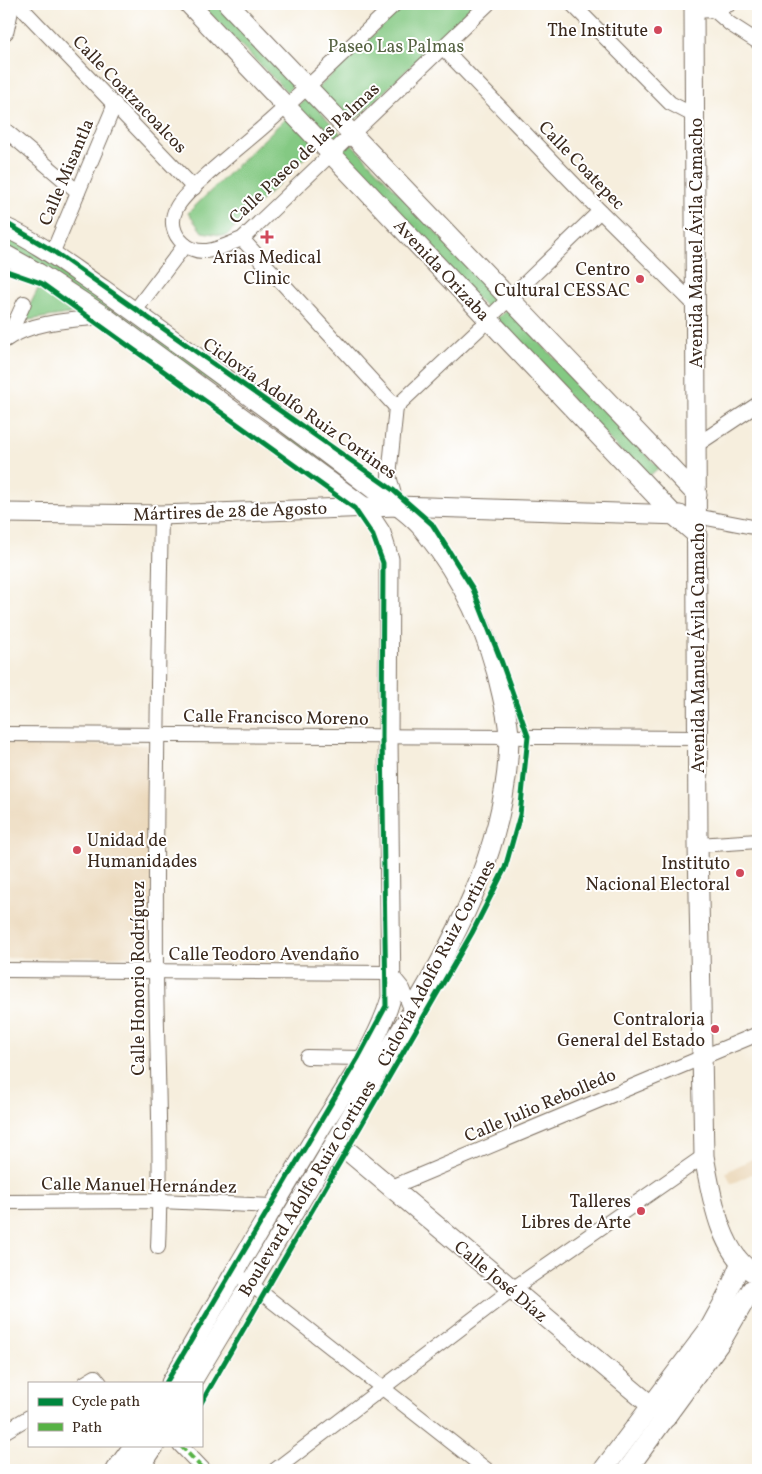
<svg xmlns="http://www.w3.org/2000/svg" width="762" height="1474" font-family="Vollkorn,serif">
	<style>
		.built { fill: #ebd8ba }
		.green { fill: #84c983; stroke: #607a50 }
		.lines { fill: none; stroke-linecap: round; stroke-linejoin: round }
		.street-casing { stroke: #7c6f61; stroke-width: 16 }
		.secondary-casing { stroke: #7c6f61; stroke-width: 21 }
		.street { stroke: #fff; stroke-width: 14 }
		.secondary { stroke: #fff; stroke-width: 19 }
		.quiet { stroke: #57b245; stroke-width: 4; stroke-dasharray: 8 4; stroke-linecap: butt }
		.cycleway-casing { stroke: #fff; stroke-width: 8 }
		.cycleway { stroke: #00873e; stroke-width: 5 }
		.poi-dot { fill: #d1495b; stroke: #fff; stroke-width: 2 }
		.labels { text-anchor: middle; stroke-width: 4; stroke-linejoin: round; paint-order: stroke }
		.poi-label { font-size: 18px; fill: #3b2a1e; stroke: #fff; text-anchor: end }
		.park-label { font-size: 18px; fill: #556241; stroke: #fff }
		.street-label { font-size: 18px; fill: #3b2a1e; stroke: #fff }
	</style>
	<rect width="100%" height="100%" fill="#fff"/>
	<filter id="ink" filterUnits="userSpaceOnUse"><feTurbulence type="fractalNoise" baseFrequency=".02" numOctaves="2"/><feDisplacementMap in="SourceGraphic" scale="10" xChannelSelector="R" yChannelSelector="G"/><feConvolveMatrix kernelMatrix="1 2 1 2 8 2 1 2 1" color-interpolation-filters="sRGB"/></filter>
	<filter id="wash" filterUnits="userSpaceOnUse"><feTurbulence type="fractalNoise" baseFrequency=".0096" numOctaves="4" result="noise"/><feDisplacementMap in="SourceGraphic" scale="20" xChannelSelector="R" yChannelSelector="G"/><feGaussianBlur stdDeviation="1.12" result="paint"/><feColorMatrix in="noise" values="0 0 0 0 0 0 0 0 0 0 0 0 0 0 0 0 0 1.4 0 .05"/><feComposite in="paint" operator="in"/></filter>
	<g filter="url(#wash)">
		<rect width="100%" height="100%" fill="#f6eedd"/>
		<!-- built -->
		<g class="built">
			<path d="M4 743 148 745 154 956 4 958Z"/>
			<path d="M758 1156V1171L731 1184 726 1172Z"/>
		</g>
		<!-- green -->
		<g class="green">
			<path d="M200 4H220L296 83 287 92Z"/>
			<path d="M405 4H475L350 125 317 89Z"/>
			<path d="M307 97 341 134 329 146 294 109Z"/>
			<path d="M290 114 318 145 226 236 202 232 188 213Z"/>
			<path d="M350 142 501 301 489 311 337 155Z"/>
			<path d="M4 233 18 240 372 488H355L218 387 4 245Z"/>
			<path d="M41 283 81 312 22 321Z"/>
			<path d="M508 309 659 468 646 478 496 319Z"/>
			<path d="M400 991C410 1024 273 1227 248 1268Z"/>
		</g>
	</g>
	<g filter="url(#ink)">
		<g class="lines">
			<defs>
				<g id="street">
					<path d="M18 4 194 188"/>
					<path d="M395 4C351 45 308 88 262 128 244 144 184 190 176 209 170 221 173 234 183 243 201 260 223 246 242 239L488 4"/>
					<path d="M572 4 670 103 695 116"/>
					<path d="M714 10 730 24 758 42"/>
					<path d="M694 11 714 10 730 4"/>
					<path d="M443 48 600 211 696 306"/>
					<path d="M4 129 78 192"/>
					<path d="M242 239 396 407"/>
					<path d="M52 254 115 104"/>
					<path d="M134 312 185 245"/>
					<path d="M488 319 600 211"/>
					<path d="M8 338 24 303"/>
					<path d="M4 341C31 321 73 320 105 317"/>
					<path d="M698 444 758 404"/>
					<path d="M397 506 389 476 396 407 480 328"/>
					<path d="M696 516 758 528"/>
					<path d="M4 734 699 738"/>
					<path d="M698 845 758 841"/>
					<path d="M4 970 390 973 403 989 412 1011"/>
					<path d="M307 1057 362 1058"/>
					<path d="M392 1187 758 1034"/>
					<path d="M4 1202 160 1201 273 1206"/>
					<path d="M158 1247C162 1155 157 1063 156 972 155 819 158 667 161 515"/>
					<path d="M244 1279 487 1470"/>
					<path d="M85 1383 95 1377 100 1383"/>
					<path d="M4 1432 29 1417"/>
					<path d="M180 1445 204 1470"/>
					<path d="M275 1470 511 1290 704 1156"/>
				</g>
				<g id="secondary">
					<path d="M189 4 674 515 697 535"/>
					<path d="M228 4 697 495"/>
					<path d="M694 4 698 845 704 1156C711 1193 720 1258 758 1275"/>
					<path d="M4 31 10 4"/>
					<path d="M4 227C40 243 71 268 104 290 160 330 216 371 271 412 305 437 338 462 372 488 389 500 410 513 423 529 463 579 489 633 502 695 505 709 509 724 509 738 507 865 438 966 377 1071 317 1176 253 1279 191 1383"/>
					<path d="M4 254 38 273 105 317 364 507 381 533 389 559 388 737 391 998C377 1046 343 1091 317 1134 267 1217 218 1299 171 1383"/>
					<path d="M4 513 161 515 397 506 680 515"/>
					<path d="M337 1142 666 1418"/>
					<path d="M116 1470 134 1445"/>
					<path d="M138 1470 155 1445"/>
					<path d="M603 1470 709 1329 727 1296 740 1264"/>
					<path d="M627 1470 722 1340 751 1290"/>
				</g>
			</defs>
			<!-- street casing -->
			<use href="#street" class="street-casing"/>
			<!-- secondary casing -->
			<use href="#secondary" class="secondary-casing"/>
			<!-- street -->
			<use href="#street" class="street"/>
			<!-- secondary -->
			<use href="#secondary" class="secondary"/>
			<!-- quiet -->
			<path class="quiet" d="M180 1445 204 1470"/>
			<defs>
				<g id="cycleway">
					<path d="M4 222 53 251 393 490 432 524 473 589 502 663 528 736 520 815 505 868 472 933 201 1403"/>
					<path d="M4 270 41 283 354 508 373 536 383 563 382 737 386 1006 358 1058 166 1383"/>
				</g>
			</defs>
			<!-- cycleway casing -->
			<use href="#cycleway" class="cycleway-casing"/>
			<!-- cycleway -->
			<use href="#cycleway" class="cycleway"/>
		</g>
	</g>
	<!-- markers -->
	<g class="poi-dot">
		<circle cx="658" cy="30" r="5"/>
		<path d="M264.5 229.5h5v5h5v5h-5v5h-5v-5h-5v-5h5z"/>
		<circle cx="640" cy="279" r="5"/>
		<circle cx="77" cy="850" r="5"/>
		<circle cx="740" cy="873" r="5"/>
		<circle cx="715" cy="1029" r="5"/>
		<circle cx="641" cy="1211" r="5"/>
	</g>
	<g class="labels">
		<!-- poi labels -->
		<g class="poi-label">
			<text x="648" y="36">The Institute</text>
			<text x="267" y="263" text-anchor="middle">Arias Medical<tspan x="267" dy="21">Clinic</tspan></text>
			<text x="630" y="275">Centro<tspan x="630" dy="21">Cultural CESSAC</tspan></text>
			<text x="87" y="846" text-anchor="start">Unidad de<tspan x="87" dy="21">Humanidades</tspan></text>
			<text x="730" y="869">Instituto<tspan x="730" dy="21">Nacional Electoral</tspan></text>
			<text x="705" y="1025">Contraloria<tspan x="705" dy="21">General del Estado</tspan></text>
			<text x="631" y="1207">Talleres<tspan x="631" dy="21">Libres de Arte</tspan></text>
		</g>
		<!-- park labels -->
		<g class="park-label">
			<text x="396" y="52">Paseo Las Palmas</text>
		</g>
		<!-- street labels -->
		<g class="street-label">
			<text transform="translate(130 94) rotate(46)" y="6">Calle Coatzacoalcos</text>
			<text transform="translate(304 153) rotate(-43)" y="6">Calle Paseo de las Palmas</text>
			<text transform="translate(582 165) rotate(46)" y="6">Calle Coatepec</text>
			<text transform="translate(66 172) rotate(-67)" y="6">Calle Misantla</text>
			<text transform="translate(696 243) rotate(-90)" y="6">Avenida Manuel Ávila Camacho</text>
			<text transform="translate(442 270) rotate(47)" y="6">Avenida Orizaba</text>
			<text transform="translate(300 408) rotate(35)" y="6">Ciclovía Adolfo Ruiz Cortines</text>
			<text transform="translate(230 511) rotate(-2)" y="6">Mártires de 28 de Agosto</text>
			<text transform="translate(698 648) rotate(-90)" y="6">Avenida Manuel Ávila Camacho</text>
			<text transform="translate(276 717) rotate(1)" y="6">Calle Francisco Moreno</text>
			<text x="264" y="960">Calle Teodoro Avendaño</text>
			<text transform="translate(436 963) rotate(-62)" y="6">Ciclovía Adolfo Ruiz Cortines</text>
			<text transform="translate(138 978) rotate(-90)" y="6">Calle Honorio Rodríguez</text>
			<text transform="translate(540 1105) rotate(-23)" y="6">Calle Julio Rebolledo</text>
			<text transform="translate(139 1185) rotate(1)" y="6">Calle Manuel Hernández</text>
			<text transform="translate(307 1188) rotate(-59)" y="6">Boulevard Adolfo Ruiz Cortines</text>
			<text transform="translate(501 1281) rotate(40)" y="6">Calle José Díaz</text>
		</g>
	</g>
	<!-- margin -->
	<rect width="762" height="1474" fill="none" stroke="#fff" stroke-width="20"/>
	<!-- legend -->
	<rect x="28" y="1382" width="175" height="65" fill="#ffffff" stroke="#b1aaa5"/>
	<rect x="38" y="1398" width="25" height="8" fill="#00873e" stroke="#b1aaa5"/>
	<text x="72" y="1406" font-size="15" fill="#3b2a1e">Cycle path</text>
	<rect x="38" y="1423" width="25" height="8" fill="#57b245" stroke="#b1aaa5"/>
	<text x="72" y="1432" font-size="15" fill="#3b2a1e">Path</text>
</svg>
